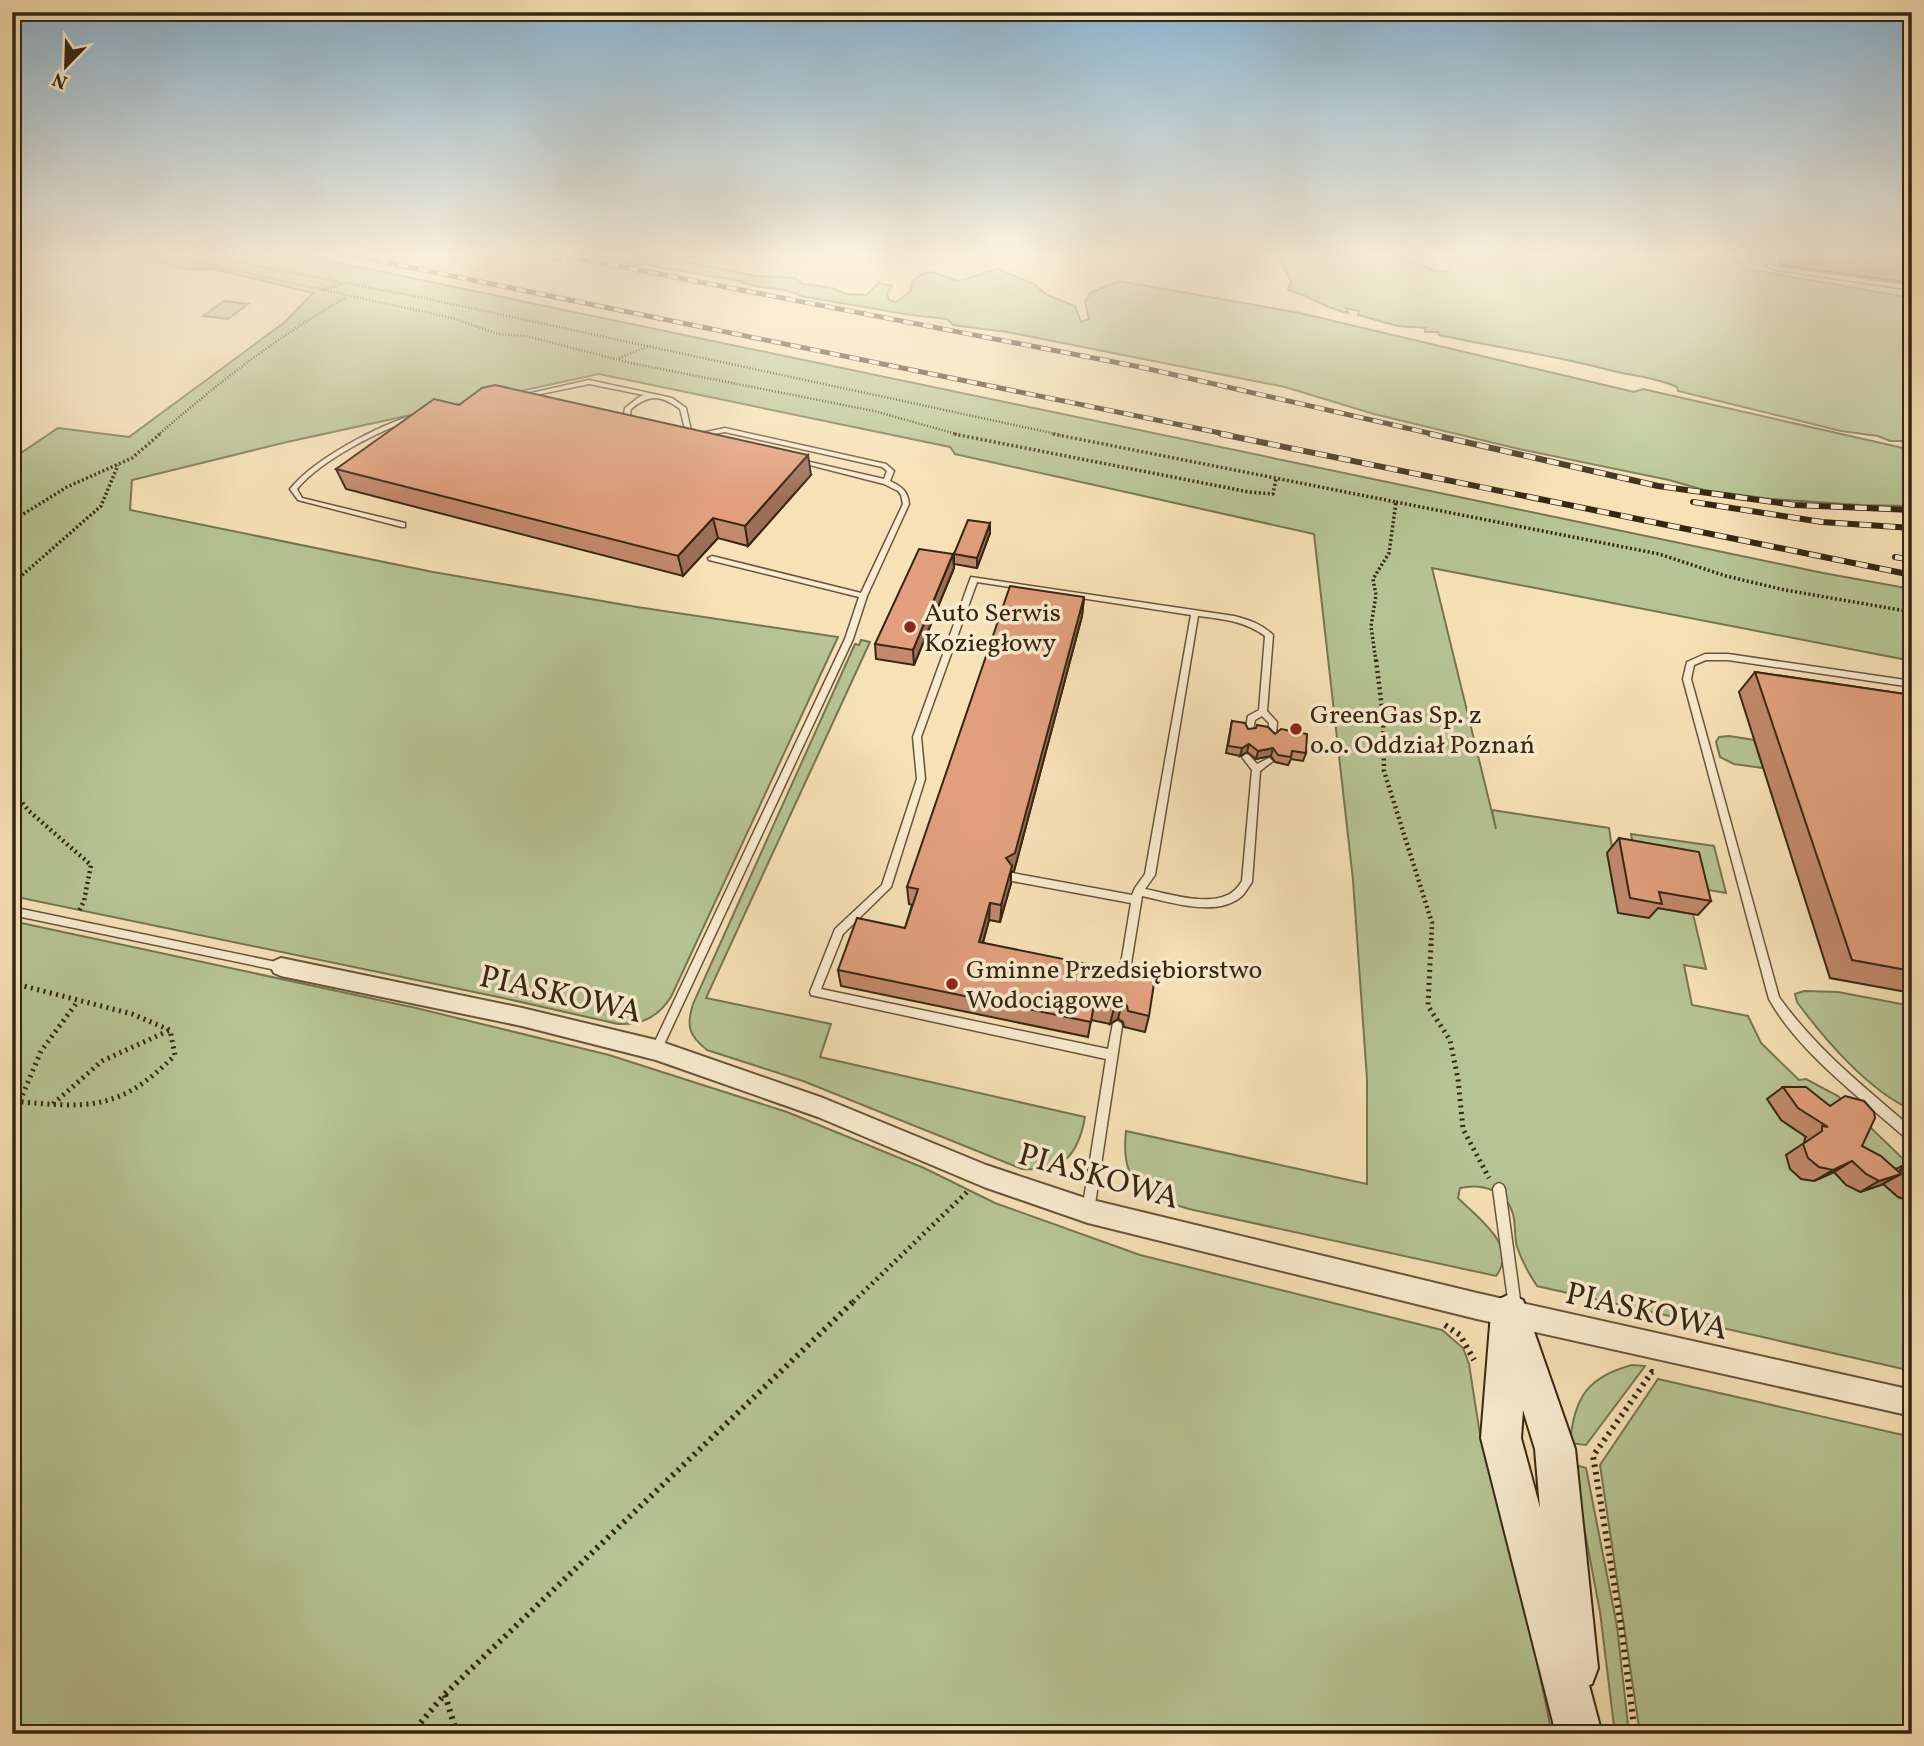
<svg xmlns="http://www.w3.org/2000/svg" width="1924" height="1746" font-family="Vollkorn,serif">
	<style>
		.green { fill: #b6c493; stroke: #767552; stroke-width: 2 }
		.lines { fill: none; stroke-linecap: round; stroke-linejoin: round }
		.lane-casing { stroke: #66553b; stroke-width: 3 }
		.street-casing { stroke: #66553b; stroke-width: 4 }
		.secondary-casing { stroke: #352612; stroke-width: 4 }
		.path-far4 { stroke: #352612; stroke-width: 2.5; stroke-dasharray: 1 2; stroke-linecap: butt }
		.path-far3 { stroke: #352612; stroke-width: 3.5; stroke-dasharray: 2 2.5; stroke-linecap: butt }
		.path-far2 { stroke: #352612; stroke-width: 4.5; stroke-dasharray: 2 3.5; stroke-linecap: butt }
		.path-far1 { stroke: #352612; stroke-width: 5; stroke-dasharray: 2 4.5; stroke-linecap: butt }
		.path { stroke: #352612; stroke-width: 6; stroke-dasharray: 2.5 5; stroke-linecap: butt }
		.lane { fill: #faecd0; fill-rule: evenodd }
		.street { fill: #faecd0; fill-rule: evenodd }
		.secondary { fill: #faecd0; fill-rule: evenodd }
		.rail-far1-casing { stroke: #352612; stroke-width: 5 }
		.rail-casing { stroke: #352612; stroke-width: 6 }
		.rail-far1 { stroke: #faecd0; stroke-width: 3.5; stroke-dasharray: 10; stroke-linecap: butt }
		.rail { stroke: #faecd0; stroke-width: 4.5; stroke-dasharray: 12; stroke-linecap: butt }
		.wall { fill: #c2896c; stroke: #352612; stroke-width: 2 }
		.shaded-wall { fill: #9e6f58; stroke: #352612; stroke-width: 2 }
		.building { fill: #e19f7d; stroke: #352612; stroke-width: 2 }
		.poi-dot { fill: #8f2418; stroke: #faecd0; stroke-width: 2.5 }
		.labels { text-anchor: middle; stroke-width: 7; stroke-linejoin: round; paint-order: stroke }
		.poi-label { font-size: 26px; fill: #352612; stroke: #faecd0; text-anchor: start }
		.near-street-label { font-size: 32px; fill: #352612; stroke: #faecd0 }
	</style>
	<rect width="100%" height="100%" fill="#f7e1b6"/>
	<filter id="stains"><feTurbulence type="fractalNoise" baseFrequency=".00286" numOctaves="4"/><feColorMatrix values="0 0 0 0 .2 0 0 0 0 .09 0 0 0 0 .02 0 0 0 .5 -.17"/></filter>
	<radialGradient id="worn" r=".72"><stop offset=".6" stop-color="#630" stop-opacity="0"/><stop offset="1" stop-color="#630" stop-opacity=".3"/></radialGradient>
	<!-- green -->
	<g class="green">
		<path d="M122 253H292L1823 573 1912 589V661L1432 568 1496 829 1492 810 1609 828 1613 854 1647 906 1693 914 1706 969 1684 965 1692 1005 1748 1016 1761 1043 1799 1080 1806 1079 1838 1096 1901 1157 1912 1162V1371L1537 1286C1529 1274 1522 1261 1517 1247 1514 1237 1516 1225 1513 1214 1506 1190 1482 1183 1460 1188L1458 1198C1478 1218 1519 1246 1496 1276L1189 1209C1142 1195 1120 1184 1126 1131L1367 1184V1079L1353 880 1314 534 955 454 950 447 599 374 287 442 132 480 130 510 433 572 637 607 838 637 671 997C658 1017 642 1025 618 1024L503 998 12 896V459L58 428 129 437 285 322 313 293 214 269H185Z"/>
		<path d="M577 253H641L757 276 796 278 803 284 832 288 846 294 866 295 879 283 892 286 887 293 889 300 896 302 911 291 912 281 922 274 932 272 958 281 998 269 1034 284 1047 295 1075 306 1081 322 1089 319 1085 302 1090 293 1119 281 1300 313 1634 392 1643 389 1912 450V506L1860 505 1771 499 1704 490 1669 480 1519 449 1374 414 1285 387 1007 332 953 325 947 319 911 315 800 296C783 285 759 291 739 281L640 264 631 266 617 259Z"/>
		<path d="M1278 253H1387L1433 270 1446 272 1461 253H1728L1747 269 1912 298V446L1906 441H1890L1878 436 1841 431 1678 391 1677 387C1655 377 1632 376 1609 370 1554 355 1493 347 1439 335L1438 332H1425L1426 328 1398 326 1358 315 1359 311 1346 308 1348 313C1327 309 1310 296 1288 290L1291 282Z"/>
		<path d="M224 301 248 304 228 319 203 316Z"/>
		<path d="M861 640 870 642 706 998 831 1024 820 1057 1085 1117C1078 1156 1063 1172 1022 1169L803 1081 707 1050C689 1036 686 1026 693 1004L855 644 859 645Z"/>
		<path d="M1729 736 1754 740 1763 768 1734 764 1720 757 1716 742 1719 737Z"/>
		<path d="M1631 834 1714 846 1726 893 1691 887 1635 858Z"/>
		<path d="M12 921 416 1008 609 1055 787 1112 924 1168 995 1203 1140 1255 1442 1330 1463 1348 1469 1364 1481 1441 1493 1448 1552 1734H12Z"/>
		<path d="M1804 991 1838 992 1912 1006V1110C1869 1091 1825 1040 1797 1002L1795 994Z"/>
		<path d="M1632 1365 1645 1366 1586 1445 1570 1443C1574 1398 1587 1377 1632 1365Z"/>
		<path d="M1658 1379 1912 1437V1734H1640L1600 1465Z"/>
		<path d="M1572 1464 1586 1468 1617 1626 1629 1734H1615L1600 1612Z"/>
	</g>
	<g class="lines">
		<defs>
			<g id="lane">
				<path d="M1761 253H1767L1769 263 1773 266 1912 286V290L1772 269 1764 264Z"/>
				<path d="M589 380 672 398 686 408 692 435 725 428 886 464 894 471 890 481C901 486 908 491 909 504L867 596 853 639 660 1053 656 1055 652 1053 651 1050 845 639 859 597 709 560 708 558 712 556 861 593 903 504 901 495 898 491 884 484 794 461 797 459 884 479 887 471 882 467 725 432 696 437 693 439 687 437 680 409C660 395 650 394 631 409L630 414 637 422 634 424 624 414 625 408 639 397 644 395 589 384 521 398 518 396Z"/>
				<path d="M417 414 419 415V417C382 429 322 459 297 489L302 498 405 523V527H402L298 500 290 489C315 458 379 425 417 414Z"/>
				<path d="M971 577 1234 616C1249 620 1262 624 1273 635L1267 711 1277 722 1276 736 1272 739 1268 736 1269 723 1262 716 1255 720 1252 734H1246L1245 732 1248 716 1259 710 1265 636C1245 621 1222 619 1198 616L1155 875 1145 889C1170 894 1214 909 1235 890 1238 887 1240 884 1242 881L1252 770 1242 757 1246 754 1249 755 1257 764 1269 758 1273 761 1260 771 1252 882C1249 886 1246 892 1242 896 1217 918 1170 902 1142 896L1127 988 1126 991 1122 992 1118 991 1117 988 1131 903 1012 881 1009 880 1007 877 1009 874 1012 873 1132 895 1135 888 1145 874 1191 615 977 582 921 737 925 779 891 887 843 934 821 989 1108 1049 1113 1023 1117 1021 1121 1023 1122 1026 1094 1211 1092 1215 1088 1217 1084 1215 1082 1211 1106 1059 815 996 811 995 810 992 835 929 882 885 917 779 913 737Z"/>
				<path d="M1705 654H1728L1912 681V687L1728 660H1706L1694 665 1691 679 1779 997C1816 1049 1864 1087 1912 1128V1141L1908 1140C1862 1099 1799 1053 1769 999L1683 679 1687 662Z"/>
				<path d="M12 907 281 963 285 964 286 967 285 970 281 971 12 915Z"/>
				<path d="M1499 1183 1503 1185 1505 1189 1521 1307 1520 1312 1515 1313 1510 1312 1509 1307 1493 1189 1495 1185Z"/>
			</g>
			<path id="street" d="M281 958 522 1008 656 1040 823 1098 986 1165 1088 1199 1477 1293 1912 1390V1416L1477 1319 1088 1223 984 1187 818 1117 656 1060 522 1026 281 976 274 973 271 967 274 961Z"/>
			<path id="secondary" d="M1510 1294 1523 1300 1575 1449 1598 1668 1592 1684 1589 1685 1602 1734H1556L1481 1438 1491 1313 1497 1300ZM1523 1410 1535 1449 1540 1508 1521 1438Z"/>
		</defs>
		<!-- lane casing -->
		<use href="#lane" class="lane-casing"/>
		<!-- street casing -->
		<use href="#street" class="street-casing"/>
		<!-- secondary casing -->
		<use href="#secondary" class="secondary-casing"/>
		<!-- path-far4 -->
		<g class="path-far4">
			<path d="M155 253 452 318 498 334 526 336 631 363 874 411 960 435"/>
			<path d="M164 256 200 255 419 297 1061 435"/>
			<path d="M321 290 343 284"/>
			<path d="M619 358 649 346"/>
			<path d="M158 435C217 384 279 335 347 297"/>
		</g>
		<!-- path-far3 -->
		<g class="path-far3">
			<path d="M954 434 1249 492 1273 494 1276 479"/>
			<path d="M1053 434 1396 502 1389 553 1373 579 1376 595 1371 626 1376 662"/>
			<path d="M1396 502 1659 554 1726 576 1785 590 1912 612"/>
			<path d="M12 521 67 487 132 458 160 434"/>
			<path d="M12 584 101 506 118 465"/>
		</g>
		<!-- path-far2 -->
		<g class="path-far2">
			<path d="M1376 660 1383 716 1384 771 1432 923 1431 946"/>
			<path d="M12 790 29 811 91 865 84 901 79 911"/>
		</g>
		<!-- path-far1 -->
		<g class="path-far1">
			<path d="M1431 944 1428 1006 1450 1040 1458 1079 1463 1129 1489 1178"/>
			<path d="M12 983 132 1014 170 1030 175 1055C119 1112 88 1108 12 1101"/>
			<path d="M20 1101 41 1051 78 1001"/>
			<path d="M53 1104 102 1061 170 1030"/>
			<path d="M853 1302 968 1191"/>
		</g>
		<!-- path -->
		<g class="path">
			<path d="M1445 1325 1460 1335 1474 1360"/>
			<path d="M445 1695 457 1734"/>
			<path d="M411 1734 445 1694 855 1300"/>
			<path d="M1635 1734 1621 1626 1593 1456 1652 1372 1656 1373"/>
		</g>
		<!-- lane -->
		<use href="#lane" class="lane"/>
		<!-- street -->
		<use href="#street" class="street"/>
		<!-- secondary -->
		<use href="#secondary" class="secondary"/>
		<defs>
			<g id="rail-far1">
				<path d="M340 253 1230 435"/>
				<path d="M523 253 560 260"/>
				<path d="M550 253 1140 367 1437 435"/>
			</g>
			<g id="rail">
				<path d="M1221 434 1912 575"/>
				<path d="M1430 434 1658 486 1795 505 1912 510"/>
				<path d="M1693 502 1822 522 1912 528"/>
				<path d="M1895 557 1912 560"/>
			</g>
		</defs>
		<!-- rail-far1 casing -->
		<use href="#rail-far1" class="rail-far1-casing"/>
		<!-- rail casing -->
		<use href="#rail" class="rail-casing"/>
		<!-- rail-far1 -->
		<use href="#rail-far1" class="rail-far1"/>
		<!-- rail -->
		<use href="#rail" class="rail"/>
	</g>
	<!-- wall -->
	<g class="wall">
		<path d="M1780 253H1912V283L1781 265Z"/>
		<path d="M459 405 811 475 748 546 718 538 683 576 346 489 336 469Z"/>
		<path d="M990 523V533L977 568 954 564V554Z"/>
		<path d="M953 554 954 568 914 665 876 659 875 644Z"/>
		<path d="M1084 597 1082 616 1014 871 1011 872V883L1000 922 989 920 983 943 1119 975 1149 1016 1145 1032 1124 1027 1123 1022 1118 1019 1110 1024 1091 1020 1088 1037 841 986 838 970 905 928 912 905 909 904 907 887Z"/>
		<path d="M1755 672 1912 695V993L1830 978 1739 692Z"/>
		<path d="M1232 721 1248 729 1275 734 1306 753 1303 761 1291 759 1288 765 1275 762 1271 756 1256 759 1247 752 1240 756 1226 753Z"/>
		<path d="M1619 838 1711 901 1698 915 1658 908 1649 918 1618 913 1607 853Z"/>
		<path d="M1783 1087 1862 1146 1896 1169 1912 1161V1202L1898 1197 1883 1184 1860 1192 1846 1185 1834 1172 1814 1181 1801 1179 1790 1169 1786 1155 1804 1143 1805 1138 1806 1137 1781 1120 1767 1099Z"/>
	</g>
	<!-- shaded-wall -->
	<g class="shaded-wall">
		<path d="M808 455 811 475 748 546 745 526Z"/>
		<path d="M713 518 718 538 683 576 678 556Z"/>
		<path d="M990 523V533L977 568V558Z"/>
		<path d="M953 554 954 568 914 665 913 650Z"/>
		<path d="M1084 597 1082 616 1014 871 1011 872V883L1000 922 1006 858Z"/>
		<path d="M1249 744 1247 752 1240 756 1242 748Z"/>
		<path d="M1273 748 1271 756 1256 759 1258 751Z"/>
		<path d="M990 903 989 920 978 959 979 942Z"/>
		<path d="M1122 1003 1118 1019 1110 1024 1114 1008Z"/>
		<path d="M1852 1161 1834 1172 1814 1181 1833 1170Z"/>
		<path d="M1901 1174 1881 1185 1860 1192 1879 1181Z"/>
	</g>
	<!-- building -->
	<g class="building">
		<path d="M1878 253H1912V258Z"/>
		<path d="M495 385 808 455 745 526 713 518 678 556 336 469 434 399 459 405 482 388Z"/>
		<path d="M968 520 990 523 977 558 954 554Z"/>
		<path d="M919 549 953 554 913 650 875 644Z"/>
		<path d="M1010 586 1084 597 1015 853 1006 858 1012 866 1001 905 990 903 979 942 1118 970 1119 975 1125 978 1133 973 1155 977 1149 1016 1128 1011 1127 1006 1122 1003 1114 1008 1094 1004 1091 1022 838 970 857 918 905 928 918 889 907 887Z"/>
		<path d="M1755 672 1912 695V971L1852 960Z"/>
		<path d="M1232 721 1245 723 1248 729 1256 728 1257 725 1268 727 1275 734 1281 729 1307 734 1306 753 1292 751 1291 757 1278 755 1273 748 1258 751 1249 744 1242 748 1228 746Z"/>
		<path d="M1619 838 1699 852 1711 901 1659 892 1662 904 1630 898Z"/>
		<path d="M1783 1087H1806L1830 1106 1845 1096 1864 1101 1874 1112 1875 1118 1862 1146 1881 1156 1901 1174 1879 1181 1866 1174 1852 1161 1833 1170 1819 1167 1808 1158 1803 1144 1822 1131V1126L1828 1127 1798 1108Z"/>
		<path d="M1911 1161H1912V1180L1900 1170Z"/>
	</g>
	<!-- sky -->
	<linearGradient id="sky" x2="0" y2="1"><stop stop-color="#8bb7d4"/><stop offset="0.51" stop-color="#fbf2de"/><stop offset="1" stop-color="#fbf2de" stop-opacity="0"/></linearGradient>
	<rect width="1924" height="498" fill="url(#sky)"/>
	<!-- markers -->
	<g class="poi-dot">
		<circle cx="910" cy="627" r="7"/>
		<circle cx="1296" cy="729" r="7"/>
		<circle cx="952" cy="984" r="7"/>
	</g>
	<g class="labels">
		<!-- poi labels -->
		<g class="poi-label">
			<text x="924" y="621">Auto Serwis<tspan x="924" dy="30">Koziegłowy</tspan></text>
			<text x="1310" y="723">GreenGas Sp. z<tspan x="1310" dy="30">o.o. Oddział Poznań</tspan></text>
			<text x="966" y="978">Gminne Przedsiębiorstwo<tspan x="966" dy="30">Wodociągowe</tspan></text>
		</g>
		<!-- near-street labels -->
		<g class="near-street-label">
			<text transform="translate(561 993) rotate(13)" y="11">PIASKOWA</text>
			<text transform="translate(1099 1175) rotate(16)" y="11">PIASKOWA</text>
			<text transform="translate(1647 1310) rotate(13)" y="11">PIASKOWA</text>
		</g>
	</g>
	<!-- margin -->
	<rect width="1924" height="1746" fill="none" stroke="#f7e1b6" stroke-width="42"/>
	<rect x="14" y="14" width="1896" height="1718" fill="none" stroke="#352612" stroke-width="3.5"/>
	<rect x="21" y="21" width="1882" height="1704" fill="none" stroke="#352612" stroke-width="2"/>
	<!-- north arrow -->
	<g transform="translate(66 66) rotate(203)" stroke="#faecd0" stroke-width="5" paint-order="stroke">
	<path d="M0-5L12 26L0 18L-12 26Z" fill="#352612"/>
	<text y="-10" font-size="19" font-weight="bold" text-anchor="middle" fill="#352612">N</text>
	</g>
	<rect width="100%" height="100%" filter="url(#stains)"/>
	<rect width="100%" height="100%" fill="url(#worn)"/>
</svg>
